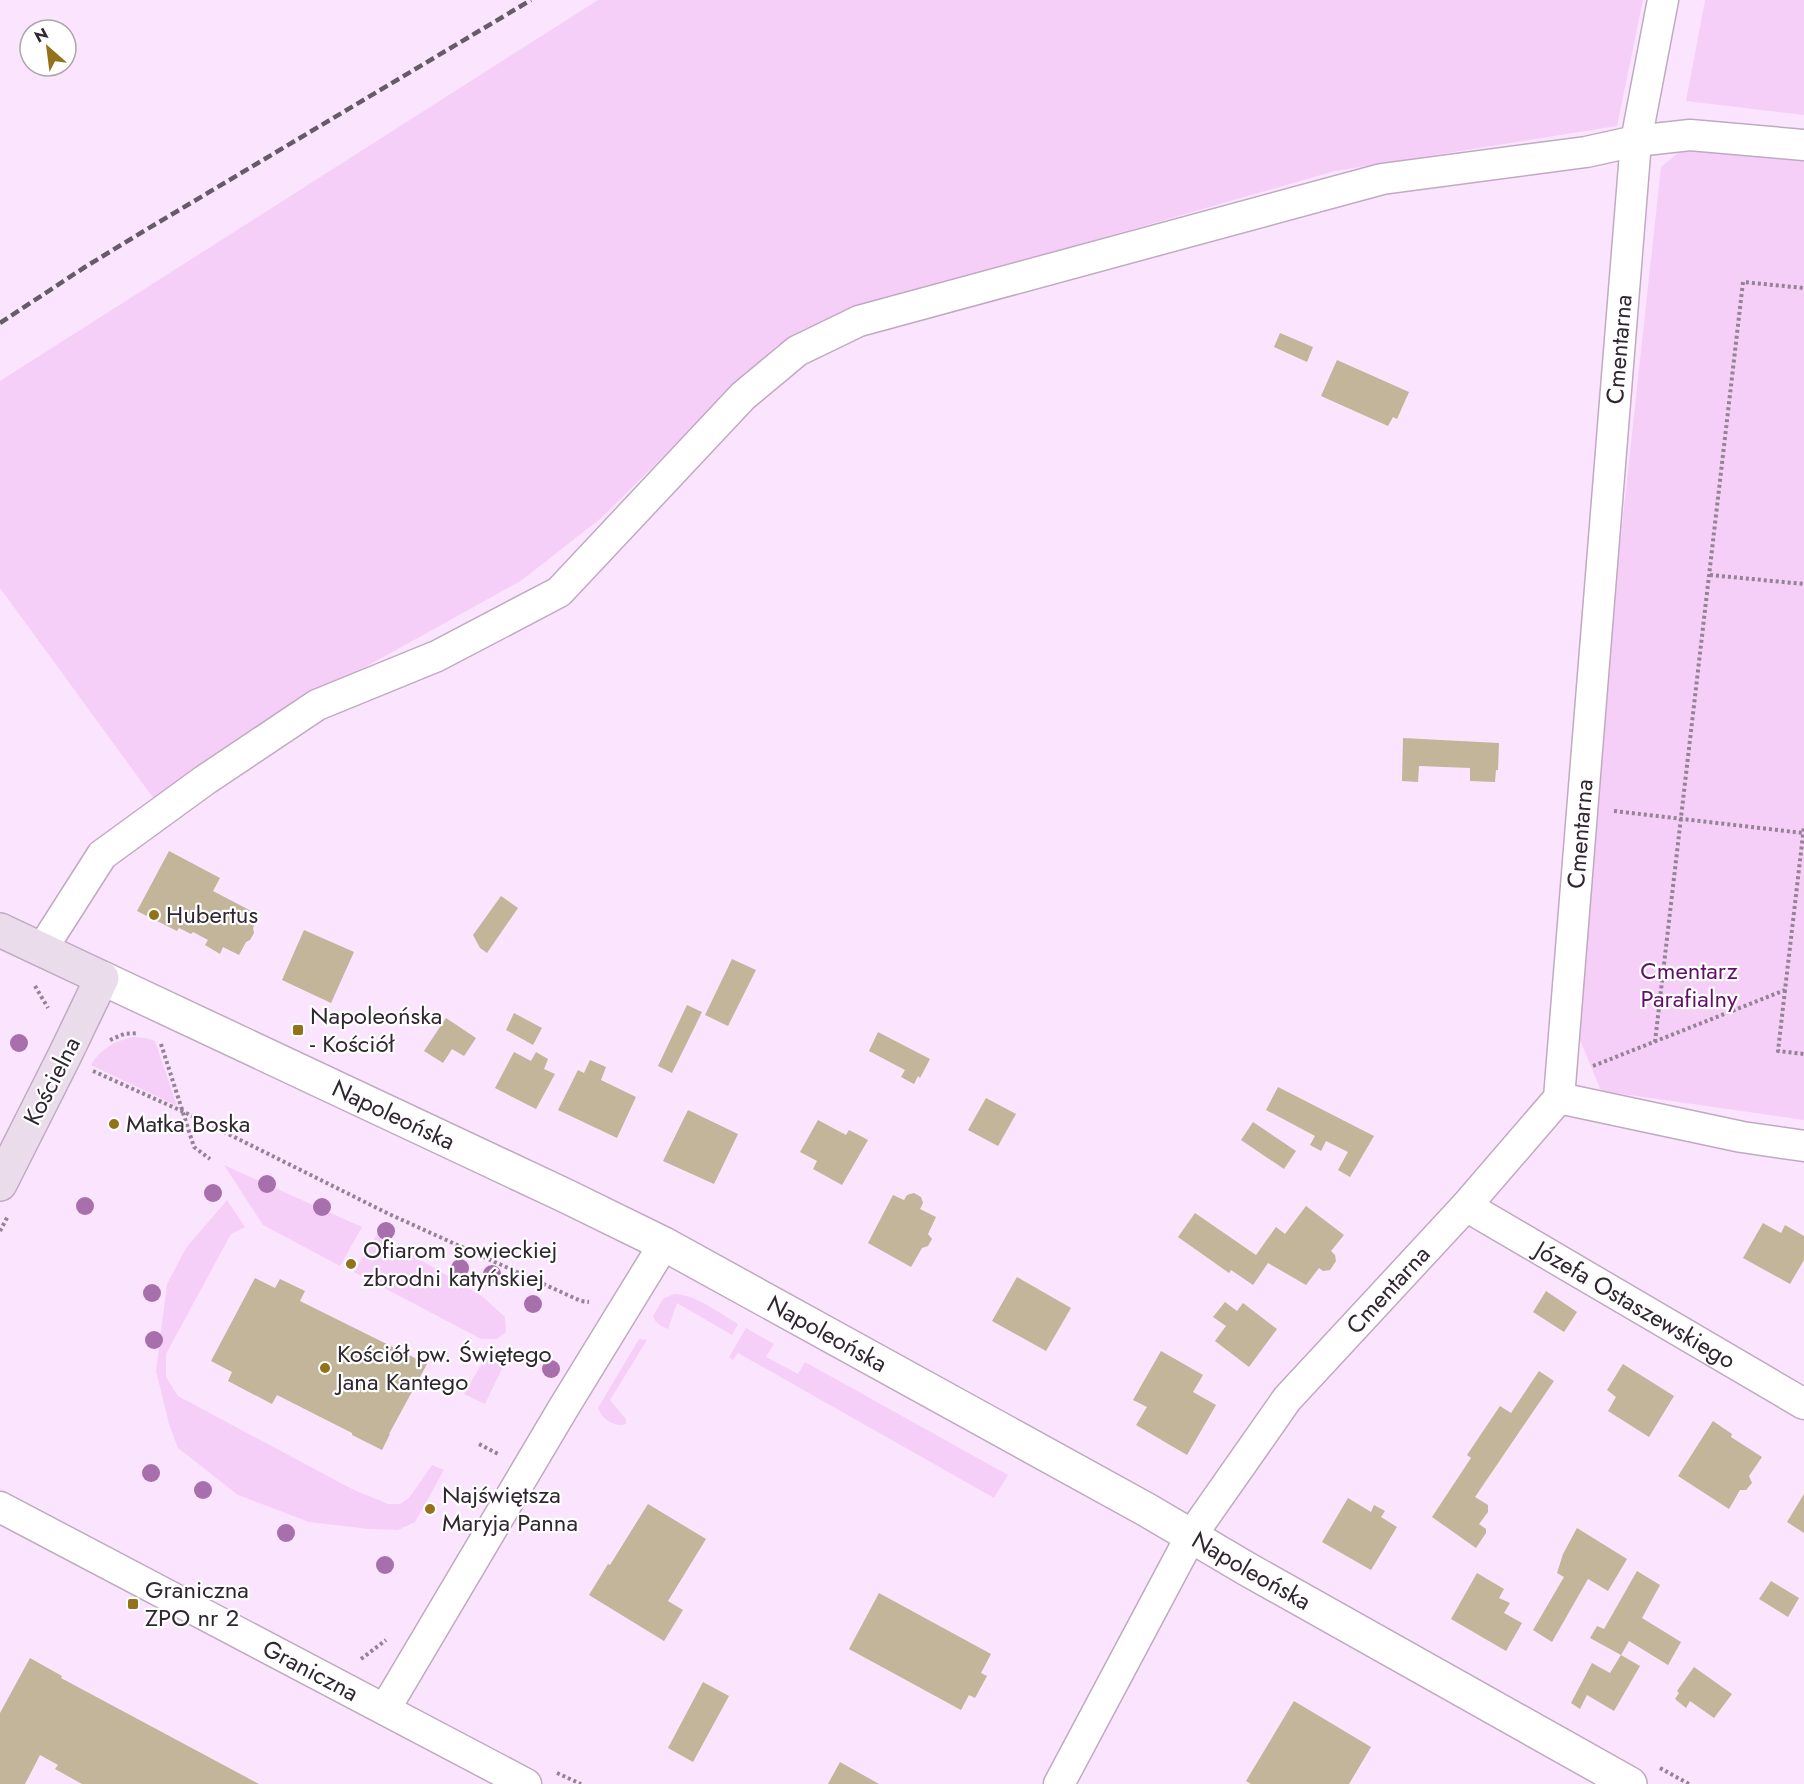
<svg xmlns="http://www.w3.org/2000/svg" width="1804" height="1784" font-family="Jost,sans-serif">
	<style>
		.green { fill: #f6cff9 }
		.building { fill: #c2b599 }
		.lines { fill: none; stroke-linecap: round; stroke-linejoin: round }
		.minor-casing { stroke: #c0aac1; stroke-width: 33 }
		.tertiary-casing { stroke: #c0aac1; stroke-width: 36 }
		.secondary-casing { stroke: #c0aac1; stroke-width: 36 }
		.path { stroke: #938394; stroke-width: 4; stroke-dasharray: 3 3; stroke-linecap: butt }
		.minor { stroke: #fff; stroke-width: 30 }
		.tertiary { stroke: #fff; stroke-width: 33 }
		.secondary { stroke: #eadceb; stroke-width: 33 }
		.rail { stroke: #685b69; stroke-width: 4.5; stroke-dasharray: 9 4.5; stroke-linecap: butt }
		.tree { fill: #a76fac }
		.poi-dot { fill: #937219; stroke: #fff; stroke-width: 2 }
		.labels { text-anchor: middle; stroke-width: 4.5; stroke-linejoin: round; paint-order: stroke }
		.street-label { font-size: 24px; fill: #2f2630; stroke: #fff }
		.poi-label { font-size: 24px; fill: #2f2630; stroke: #fff; text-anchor: start }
		.park-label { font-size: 24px; fill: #62106a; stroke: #fff }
	</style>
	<rect width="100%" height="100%" fill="#fbe4fd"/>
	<!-- green -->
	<g class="green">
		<path d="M598 0H1643L1617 126 1335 171 1074 246 776 346 600 519 522 580 279 715 154 799 0 588V381Z"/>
		<path d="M1705 0H1804V115L1686 101Z"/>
		<path d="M1686 146 1804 158V1120L1601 1091 1569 1013 1661 167Z"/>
		<path d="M132 1037 146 1038 155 1041 177 1106 91 1065C101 1048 114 1042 132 1037Z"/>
		<path d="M224 1165 362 1227 340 1266 263 1225Z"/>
		<path d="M227 1200 245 1227 231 1234 166 1354V1377L178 1396 352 1489 388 1504H400L409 1498 432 1465 444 1470 415 1522 398 1530 369 1529 309 1522 238 1495 178 1448 169 1424 156 1371 167 1284 186 1248Z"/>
		<path d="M377 1234 483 1297 505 1317 506 1332 497 1339H481L354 1272Z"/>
		<path d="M674 1294C693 1293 721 1314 738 1324L732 1335 677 1303 668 1329C661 1326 656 1324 653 1316L663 1299Z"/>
		<path d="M746 1328 774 1344 766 1357 798 1374 805 1362 1008 1475 994 1498 738 1353 733 1360 729 1357Z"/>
		<path d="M639 1339 647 1340 610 1400 626 1419V1424C615 1428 602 1419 598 1408Z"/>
		<path d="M512 1348 485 1404 464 1394 486 1356Z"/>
	</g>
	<!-- building -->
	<g class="building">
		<path d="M1280 333 1313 347 1307 362 1274 347Z"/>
		<path d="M1337 360 1409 392 1397 419 1393 417 1388 426 1321 396Z"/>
		<path d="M1403 738 1499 743 1498 770H1496L1495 782 1470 781V768L1419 766 1418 782 1402 781Z"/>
		<path d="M169 851 220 878 213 891 259 915 253 928 254 933 250 940 246 942 239 955 223 947 220 954 205 945 208 940 193 932 191 934 179 928 177 931 137 911Z"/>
		<path d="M501 896 518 908 487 953 480 948 473 935Z"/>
		<path d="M304 930 354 952 331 1003 282 980Z"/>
		<path d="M732 959 756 970 728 1026 705 1015Z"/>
		<path d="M687 1005 702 1012 672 1073 658 1066Z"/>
		<path d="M514 1013 542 1028 533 1045 506 1030Z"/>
		<path d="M446 1018 476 1038 464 1056 452 1049 443 1063 424 1051Z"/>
		<path d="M878 1032 930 1059 920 1078 918 1076 914 1084 901 1077 905 1070 869 1051Z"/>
		<path d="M514 1052 531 1061 536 1052 548 1059 544 1069 555 1074 536 1109 495 1088Z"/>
		<path d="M590 1060 606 1067 601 1080 636 1097 617 1138 558 1110 578 1070 584 1073Z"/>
		<path d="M1278 1087 1374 1136 1350 1177 1338 1170 1348 1152 1326 1141 1321 1151 1310 1145 1315 1136 1266 1110Z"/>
		<path d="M986 1098 1016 1114 998 1146 968 1130Z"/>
		<path d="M688 1110 738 1134 714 1184 663 1161Z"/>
		<path d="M818 1120 846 1135 849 1130 868 1140 842 1185 813 1169 817 1161 800 1152Z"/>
		<path d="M1253 1122 1296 1151 1284 1169 1241 1140Z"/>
		<path d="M914 1193 921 1197 923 1203 920 1209 936 1217 928 1234 932 1239 928 1246 922 1248 911 1267 868 1243 893 1195 904 1200 907 1195Z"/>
		<path d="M1306 1206 1344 1235 1331 1251 1335 1255 1336 1261 1330 1270 1323 1271 1319 1268 1306 1285 1268 1263 1253 1285 1231 1270 1229 1273 1178 1237 1195 1213 1256 1255 1276 1227 1285 1234Z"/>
		<path d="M1763 1223 1781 1233 1785 1225 1804 1236V1260L1790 1284 1743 1258Z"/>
		<path d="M1017 1277 1071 1308 1046 1351 992 1321Z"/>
		<path d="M255 1278 275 1288 280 1279 305 1291 300 1301 427 1364 389 1434H390L382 1450 352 1435V1433L277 1395 272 1404 228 1381 232 1372 211 1361Z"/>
		<path d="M1546 1291 1577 1312 1564 1332 1533 1312Z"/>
		<path d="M1225 1302 1237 1311 1243 1303 1277 1329 1249 1367 1215 1341 1226 1326 1213 1317Z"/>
		<path d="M1161 1351 1203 1375 1193 1392 1216 1405 1187 1455 1136 1425 1147 1407 1133 1400Z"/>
		<path d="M1623 1364 1674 1396 1649 1437 1608 1411 1616 1397 1607 1390Z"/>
		<path d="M1539 1371 1554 1381 1475 1497 1488 1505V1512L1479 1524 1486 1529V1533L1476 1548 1432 1517 1471 1458 1467 1455 1500 1406 1511 1413Z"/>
		<path d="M1713 1421 1732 1434 1731 1437 1762 1457 1749 1476 1752 1483 1746 1490H1740L1729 1509 1678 1476Z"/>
		<path d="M1804 1494V1533L1787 1522Z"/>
		<path d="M1348 1498 1371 1512 1374 1505 1385 1511 1381 1517 1397 1527 1371 1570 1322 1542Z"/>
		<path d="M648 1504 706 1539 668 1601 683 1610 664 1641 589 1595 608 1564 610 1565Z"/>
		<path d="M1577 1528 1627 1559 1608 1591 1588 1579 1552 1642 1533 1630 1564 1577 1557 1573 1563 1554Z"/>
		<path d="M1637 1571 1660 1585 1642 1618 1681 1642 1668 1665 1629 1641 1621 1655 1590 1638 1597 1626 1604 1629Z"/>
		<path d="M1477 1573 1504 1589 1499 1598 1510 1603 1504 1613 1522 1623 1506 1651 1451 1619Z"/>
		<path d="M1771 1581 1799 1598 1788 1617 1759 1599Z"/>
		<path d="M879 1593 991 1654 981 1673 987 1676 975 1698 969 1695 961 1710 849 1649Z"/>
		<path d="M1621 1655 1640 1666 1614 1711 1587 1695 1580 1709 1571 1703 1592 1663 1610 1673Z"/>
		<path d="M30 1658 62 1676 61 1678 259 1784H82L55 1769 58 1765 40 1755 25 1784H0V1713Z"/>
		<path d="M1694 1667 1732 1694 1714 1718 1690 1701 1686 1708 1675 1699 1679 1693 1677 1691Z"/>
		<path d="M703 1682 729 1696 693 1762 668 1748Z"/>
		<path d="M1294 1701 1371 1747 1349 1784H1251L1246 1781Z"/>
		<path d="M840 1762 879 1784H828Z"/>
	</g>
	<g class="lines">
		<defs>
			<g id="minor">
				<path d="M42 949 102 855 205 780 317 705 437 656 559 592 743 396 797 351 859 321 1382 179 1586 152 1636 141 1690 135 1804 145"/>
				<path d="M1559 1098 1742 1137 1804 1146"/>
				<path id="s1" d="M1466 1206 1804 1404"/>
				<path id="s2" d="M0 1507 526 1784"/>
				<path d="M385 1709 564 1407 664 1244"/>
				<path id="s3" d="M1059 1784 1191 1536 1287 1399 1466 1206 1559 1098 1636 141 1663 0"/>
			</g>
			<g id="tertiary">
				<path id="s4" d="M102 978 566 1196 664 1244 1147 1510 1247 1569 1630 1784"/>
			</g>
			<path id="secondary" d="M0 930 102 978 64 1057 0 1184"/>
		</defs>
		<!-- minor casing -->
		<use href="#minor" class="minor-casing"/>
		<!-- tertiary casing -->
		<use href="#tertiary" class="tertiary-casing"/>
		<!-- secondary casing -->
		<use href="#secondary" class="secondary-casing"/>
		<!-- path -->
		<g class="path">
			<path d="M1710 575 1804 584"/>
			<path d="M1614 811 1803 833"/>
			<path d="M35 986 48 1008"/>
			<path d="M1785 990 1778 1051 1804 1054"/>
			<path d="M110 1040 124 1034 138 1033"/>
			<path d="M1655 1042 1743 282 1804 288"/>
			<path d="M161 1044 194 1147 210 1159"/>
			<path d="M1593 1066 1785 990 1804 826"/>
			<path d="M93 1071 184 1112 389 1214 581 1301 589 1302"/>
			<path d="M0 1231 8 1216"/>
			<path d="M479 1444 500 1455"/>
			<path d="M361 1659 386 1640"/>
			<path d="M1660 1768 1689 1784"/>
			<path d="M557 1773 581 1784"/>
		</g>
		<!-- minor -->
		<use href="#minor" class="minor"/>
		<!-- tertiary -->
		<use href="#tertiary" class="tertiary"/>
		<!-- secondary -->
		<use href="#secondary" class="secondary"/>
		<!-- rail -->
		<path class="rail" d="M0 323 85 267 144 231 531 0"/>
	</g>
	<!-- trees -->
	<g class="tree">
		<circle cx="19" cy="1043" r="9"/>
		<circle cx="267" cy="1184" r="9"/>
		<circle cx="213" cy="1193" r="9"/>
		<circle cx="85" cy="1206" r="9"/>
		<circle cx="322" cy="1207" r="9"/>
		<circle cx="386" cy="1231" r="9"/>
		<circle cx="460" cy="1268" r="9"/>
		<circle cx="492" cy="1274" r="9"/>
		<circle cx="152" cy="1293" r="9"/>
		<circle cx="533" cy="1304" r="9"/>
		<circle cx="154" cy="1340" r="9"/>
		<circle cx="551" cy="1369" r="9"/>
		<circle cx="151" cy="1473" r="9"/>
		<circle cx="203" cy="1490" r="9"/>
		<circle cx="286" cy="1533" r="9"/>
		<circle cx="385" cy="1565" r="9"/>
	</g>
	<!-- markers -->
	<g class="poi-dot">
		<circle cx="154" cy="915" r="6"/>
		<rect x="292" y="1024" width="12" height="12" rx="3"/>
		<circle cx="114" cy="1124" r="6"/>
		<circle cx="351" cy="1264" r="6"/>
		<circle cx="325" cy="1368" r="6"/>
		<circle cx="430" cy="1509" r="6"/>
		<rect x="127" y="1598" width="12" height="12" rx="3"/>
	</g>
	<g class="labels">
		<!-- street labels -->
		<g class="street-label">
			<text dy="8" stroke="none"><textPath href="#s3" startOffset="1605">Cmentarna</textPath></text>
			<text dy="8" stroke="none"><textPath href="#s3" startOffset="1119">Cmentarna</textPath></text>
			<text transform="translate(52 1081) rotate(-63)" y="8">Kościelna</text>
			<text dy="8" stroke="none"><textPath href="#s4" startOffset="322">Napoleońska</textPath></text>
			<text dy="8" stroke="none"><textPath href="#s3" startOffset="597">Cmentarna</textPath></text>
			<text dy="8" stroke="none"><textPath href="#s1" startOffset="196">Józefa Ostaszewskiego</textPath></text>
			<text dy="8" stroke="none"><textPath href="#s4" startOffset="808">Napoleońska</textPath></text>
			<text dy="8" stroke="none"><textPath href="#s4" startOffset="1294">Napoleońska</textPath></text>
			<text dy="8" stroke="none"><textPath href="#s2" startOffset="351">Graniczna</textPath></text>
		</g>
		<!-- poi labels -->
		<g class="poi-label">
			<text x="166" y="923">Hubertus</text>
			<text x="310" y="1024">Napoleońska<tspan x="310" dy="28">- Kościół</tspan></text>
			<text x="126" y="1132">Matka Boska</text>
			<text x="363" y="1258">Ofiarom sowieckiej<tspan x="363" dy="28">zbrodni katyńskiej</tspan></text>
			<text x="337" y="1362">Kościół pw. Świętego<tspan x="337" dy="28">Jana Kantego</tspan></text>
			<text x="442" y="1503">Najświętsza<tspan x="442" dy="28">Maryja Panna</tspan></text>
			<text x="145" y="1598">Graniczna<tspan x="145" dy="28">ZPO nr 2</tspan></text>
		</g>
		<!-- park labels -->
		<g class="park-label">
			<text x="1689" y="979">Cmentarz<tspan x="1689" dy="28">Parafialny</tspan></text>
		</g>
	</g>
	<!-- north arrow -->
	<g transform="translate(48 48) rotate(332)"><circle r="28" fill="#ffffff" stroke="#aca8ac" stroke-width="1.5"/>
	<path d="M0-4.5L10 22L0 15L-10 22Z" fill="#937219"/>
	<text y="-9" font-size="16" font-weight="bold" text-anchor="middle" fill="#2f2630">N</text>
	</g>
</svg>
